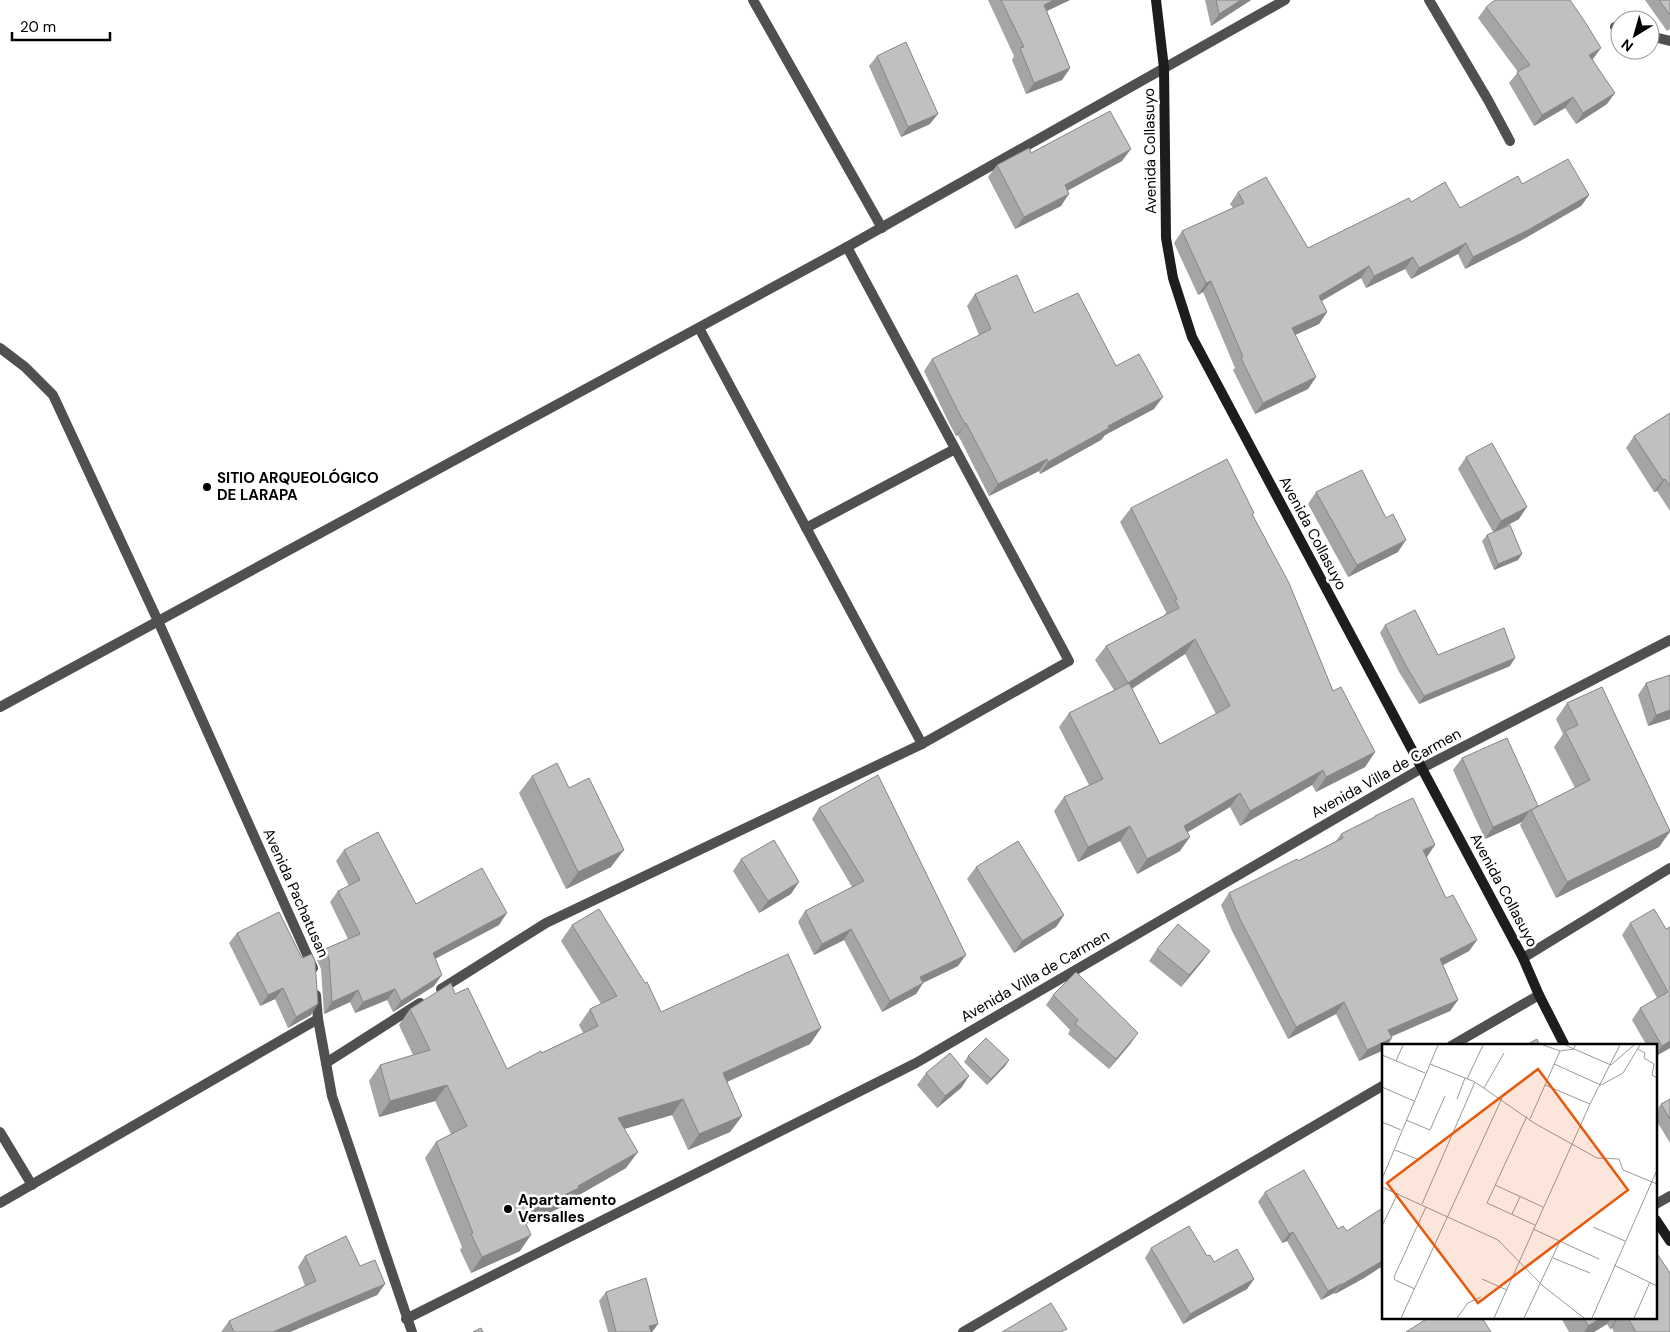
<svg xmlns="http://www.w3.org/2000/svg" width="1670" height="1332" font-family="'DM Sans',sans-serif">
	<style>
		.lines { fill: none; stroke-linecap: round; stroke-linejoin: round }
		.street { stroke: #505050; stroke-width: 10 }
		.secondary { stroke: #1d1d1d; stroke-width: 10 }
		.wall { fill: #a5a5a5; fill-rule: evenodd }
		.shaded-wall { fill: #868686 }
		.building { fill: #c0c0c0; stroke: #868686 }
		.poi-dot { fill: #000; stroke: #fff; stroke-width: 2 }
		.labels { text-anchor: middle; stroke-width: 5; stroke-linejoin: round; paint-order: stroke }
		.street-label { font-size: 15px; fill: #000; stroke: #fff }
		.poi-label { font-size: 15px; font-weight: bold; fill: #000; stroke: #fff; text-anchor: start }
		.inset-road { fill: none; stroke: #999; stroke-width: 1 }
		.view { fill: #e8590c; fill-opacity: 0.15; stroke: #e8590c; stroke-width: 2.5 }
		.inset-edge { fill: none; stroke: #000; stroke-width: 2.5 }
	</style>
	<rect width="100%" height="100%" fill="#fff"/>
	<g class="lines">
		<!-- street -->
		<g class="street">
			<path d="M753 0 882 228"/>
			<path d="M1429 0 1488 100 1510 141"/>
			<path d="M1615 27 1620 28"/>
			<path d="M1650 36 1670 41"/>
			<path d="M699 328 922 744"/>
			<path d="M0 348 25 367 53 395 158 621 313 968"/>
			<path d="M806 528 955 449"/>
			<path d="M0 707 847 247 1285 0"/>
			<path d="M1523 958 1670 868"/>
			<path d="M441 989 546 923 922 744 1069 661 847 247"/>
			<path d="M316 995 318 1019 332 1096 412 1332"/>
			<path d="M1451 1046 1539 995"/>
			<path d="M326 1063 420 1003"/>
			<path d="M0 1132 32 1185"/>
			<path d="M0 1203 318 1019"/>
			<path d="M1656 1204 1670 1196"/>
			<path d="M406 1319 916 1063 1422 768 1670 640"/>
			<path d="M963 1332 1384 1085"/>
		</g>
		<!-- secondary -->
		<g class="secondary">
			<path d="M1156 0 1164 68 1166 238 1173 278 1192 337 1523 958 1539 995 1565 1046"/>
			<path d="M1656 1220 1670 1241"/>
		</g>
	</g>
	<!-- wall -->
	<g class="wall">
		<path d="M988 0H1070L1047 11 1070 68 1062 80 1026 94 1012 60 1014 56Z"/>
		<path d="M1205 0H1251L1211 26Z"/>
		<path d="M1645 0H1670V29L1667 31Z"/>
		<path d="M1486 7 1593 59 1607 104 1576 124 1565 108 1534 126 1509 83 1518 72 1478 18Z"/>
		<path d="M877 56 930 124 901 137 869 66Z"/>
		<path d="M1031 153 1122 161 1068 190 1061 206 1015 229 988 177 997 165Z"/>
		<path d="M1522 184 1589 195 1581 206 1520 241 1465 269 1458 254 1411 279 1405 269 1366 288 1361 278 1322 301 1327 312 1319 324 1295 335 1316 377 1308 389 1255 414 1233 370 1235 368 1203 292 1198 295 1174 243 1182 231 1233 208 1230 204 1238 192 1308 248 1411 202 1460 208Z"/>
		<path d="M975 294 1116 366 1154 409 1105 435 1101 440 1040 474 1039 471 989 496 958 435 956 436 949 423 924 371 932 359 979 335 967 306Z"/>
		<path d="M1670 413V511L1657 491 1654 492 1626 448 1634 436Z"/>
		<path d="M1466 457 1519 519 1499 530 1522 554 1518 560 1494 570 1482 541 1487 535 1493 532 1458 469Z"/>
		<path d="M1316 492 1398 552 1348 577 1308 504Z"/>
		<path d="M1131 508 1253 515 1333 691 1375 752 1365 767 1316 792 1312 785 1240 826 1230 807 1188 832 1180 851 1137 874 1120 841 1078 862 1054 811 1064 797 1089 785 1059 727 1069 713 1114 690 1095 660 1106 646 1165 615 1166 612 1120 522ZM1185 654 1216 714 1160 744 1132 689Z"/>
		<path d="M1385 625 1438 655 1510 666 1419 704 1399 672 1380 633Z"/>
		<path d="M1646 683 1670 719 1648 726 1638 695Z"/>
		<path d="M1567 703 1670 830V832L1659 847 1556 898 1520 825 1522 822 1485 839 1453 770 1462 758 1538 806 1575 788 1554 747 1563 734 1556 719Z"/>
		<path d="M532 776 569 788 611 867 566 889 519 793Z"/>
		<path d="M819 808 958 966 923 983 916 994 882 1012 844 940 814 955 798 922 805 911 852 887 812 819Z"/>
		<path d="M1375 816 1427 857H1426L1446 898 1477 940 1469 951 1443 965 1458 1000 1450 1011 1391 1037 1384 1046V1050L1359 1061 1336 1014 1288 1039 1232 931 1221 905 1229 893 1298 861 1336 841 1341 834 1373 818Z"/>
		<path d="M344 850 416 904 499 925 435 959 434 986 393 1012 387 1000 355 1013 350 1002 324 1014 321 969 317 960 325 949 348 939 330 902 338 891 349 886 336 861Z"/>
		<path d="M741 859 791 894 759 913 733 871Z"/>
		<path d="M976 867 1064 915 1056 927 1014 953 967 879Z"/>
		<path d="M1630 923 1666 929 1670 1048 1656 1056V1046H1647L1632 1020 1640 1008 1657 998 1622 935Z"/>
		<path d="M572 925 661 1012 821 1028 810 1044 727 1082 742 1116 730 1132 688 1150 672 1115 624 1129 626 1168 572 1199 568 1204 526 1224 520 1251 471 1273 460 1250 462 1247 425 1158 436 1142 451 1134 435 1101 379 1117 369 1081 380 1065 413 1055 399 1025 410 1009 455 994 507 1069 583 1033 579 1025 590 1009 601 1004 561 941Z"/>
		<path d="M237 933 311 1015 288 1028 275 999 260 1006 229 943Z"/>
		<path d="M1157 949 1210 951 1201 963 1181 987 1149 961Z"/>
		<path d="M1053 995 1131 1043 1109 1069 1068 1034 1070 1030 1046 1005Z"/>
		<path d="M968 1056 1009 1060 1005 1066 987 1085 964 1062Z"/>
		<path d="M926 1073 969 1076 961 1088 937 1108 917 1085Z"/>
		<path d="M1670 1099V1143L1656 1120V1111L1661 1104Z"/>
		<path d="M1265 1192 1338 1229 1347 1231 1384 1207V1265L1364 1278 1335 1294 1334 1293 1321 1300 1287 1241 1282 1243 1258 1202Z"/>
		<path d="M1151 1248 1207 1256 1214 1262 1254 1279 1247 1289 1183 1324 1145 1258Z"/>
		<path d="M305 1256 360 1266 385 1284 377 1295 290 1332H221L229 1321 305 1286 298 1267Z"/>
		<path d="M606 1292 658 1324 652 1332H608L599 1301Z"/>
		<path d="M1561 1318H1656L1670 1332H1614L1612 1328 1610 1329 1607 1324 1594 1332H1569Z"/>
	</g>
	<!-- shaded-wall -->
	<g class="shaded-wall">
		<path d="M1054 0H1070L1036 16 1044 5Z"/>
		<path d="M1241 0H1251L1211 26 1219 14Z"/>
		<path d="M1601 48 1593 59 1582 66 1589 55Z"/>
		<path d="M1070 68 1062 80 1026 94 1034 83Z"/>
		<path d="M1615 93 1607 104 1576 124 1583 113Z"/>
		<path d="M1573 97 1565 108 1534 126 1542 115Z"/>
		<path d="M938 114 930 124 901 137 908 127Z"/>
		<path d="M1131 149 1122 161 1056 197 1065 185Z"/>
		<path d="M1069 194 1061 206 1015 229 1024 217Z"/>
		<path d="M1589 195 1581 206 1520 241 1465 269 1473 257Z"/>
		<path d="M1466 243 1458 254 1411 279 1419 268Z"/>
		<path d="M1413 257 1405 269 1366 288 1374 276Z"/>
		<path d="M1369 266 1361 278 1311 307 1319 296Z"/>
		<path d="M1211 281 1203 292 1198 295 1206 283Z"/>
		<path d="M1327 312 1319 324 1284 340 1292 328Z"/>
		<path d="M1316 377 1308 389 1255 414 1263 403Z"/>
		<path d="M1163 397 1154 409 1105 435 1101 440 1040 474 1048 462 1108 426Z"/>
		<path d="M966 423 958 435 956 436 965 424Z"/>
		<path d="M1047 459 1039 471 989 496 998 484Z"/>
		<path d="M1665 479 1657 491 1654 492 1663 480Z"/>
		<path d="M1527 507 1519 519 1493 533 1501 521Z"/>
		<path d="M1406 540 1398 552 1348 577 1357 565Z"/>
		<path d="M1522 554 1518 560 1494 570 1498 564Z"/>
		<path d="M1195 639 1185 654 1118 697 1128 683Z"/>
		<path d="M1515 658 1510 666 1419 704 1424 696Z"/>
		<path d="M1670 710V719L1648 726 1656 715Z"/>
		<path d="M1375 752 1365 767 1316 792 1326 777Z"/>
		<path d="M1323 770 1312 785 1240 826 1250 811Z"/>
		<path d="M1240 793 1230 807 1174 840 1184 826Z"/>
		<path d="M1530 810 1522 822 1485 839 1493 827Z"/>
		<path d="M1130 826 1120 841 1078 862 1088 847Z"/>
		<path d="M1670 831 1659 847 1556 898 1567 882Z"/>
		<path d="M1190 837 1180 851 1137 874 1147 859Z"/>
		<path d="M1435 845 1427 857 1415 862 1423 850Z"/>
		<path d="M624 850 611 867 566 889 578 872Z"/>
		<path d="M799 882 791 894 759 913 768 901Z"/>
		<path d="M507 913 499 925 425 964 433 953Z"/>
		<path d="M1064 915 1056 927 1014 953 1022 941Z"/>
		<path d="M851 929 844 940 814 955 822 944Z"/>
		<path d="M1477 940 1469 951 1432 971 1440 959Z"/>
		<path d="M1210 951 1201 963 1181 987 1189 975Z"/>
		<path d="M966 955 958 966 912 988 920 977Z"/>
		<path d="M442 975 434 986 393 1012 401 1001Z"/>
		<path d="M923 983 916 994 882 1012 890 1001Z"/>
		<path d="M283 988 275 999 260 1006 268 995Z"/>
		<path d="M395 989 387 1000 355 1013 363 1002Z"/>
		<path d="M358 990 350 1002 324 1014 332 1002Z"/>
		<path d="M1458 1000 1450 1011 1380 1041 1388 1030Z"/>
		<path d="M1344 1002 1336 1014 1288 1039 1296 1027Z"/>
		<path d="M318 1004 311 1015 288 1028 296 1017Z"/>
		<path d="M821 1028 810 1044 711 1089 723 1073Z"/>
		<path d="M1138 1033 1131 1043 1109 1069 1116 1059Z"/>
		<path d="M1392 1038 1387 1046H1384V1050L1359 1061 1367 1050Z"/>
		<path d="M1670 1041V1048L1656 1056V1054L1662 1046Z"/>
		<path d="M1009 1060 1005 1066 987 1085 991 1079Z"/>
		<path d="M969 1076 961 1088 937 1108 945 1096Z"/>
		<path d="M447 1085 435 1101 379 1117 390 1101Z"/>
		<path d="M683 1099 672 1115 607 1134 618 1118Z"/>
		<path d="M742 1116 730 1132 688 1150 699 1134Z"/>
		<path d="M638 1152 626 1168 572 1199 568 1204 511 1231 522 1215 578 1186Z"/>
		<path d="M1293 1232 1287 1241 1282 1243 1289 1234Z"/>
		<path d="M531 1235 520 1251 471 1273 482 1257Z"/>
		<path d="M1384 1260V1265L1364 1278 1335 1294 1341 1285Z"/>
		<path d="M1254 1279 1247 1289 1183 1324 1190 1314Z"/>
		<path d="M385 1284 377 1295 290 1332H273L309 1316Z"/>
		<path d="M1341 1284 1334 1293 1321 1300 1328 1291Z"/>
		<path d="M1601 1318H1611L1607 1324 1594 1332H1584L1588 1326Z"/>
		<path d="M1617 1318H1618L1612 1328 1610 1329Z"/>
		<path d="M658 1324 652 1332H645L649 1326Z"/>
	</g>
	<!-- building -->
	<g class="building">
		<path d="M1001 0H1054L1044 5 1070 68 1034 83 1020 48 1024 47Z"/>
		<path d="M1216 0H1241L1219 14Z"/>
		<path d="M1495 0H1570L1587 25 1601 48 1589 55 1615 93 1583 113 1573 97 1542 115 1517 72 1530 65 1486 7Z"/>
		<path d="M1659 0H1670V15Z"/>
		<path d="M906 42 938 114 908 127 877 56Z"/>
		<path d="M1110 111 1131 149 1065 185 1069 194 1024 217 997 165 1029 148 1031 153Z"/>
		<path d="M1568 159 1589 195 1528 230 1473 257 1466 243 1419 268 1413 257 1374 276 1369 266 1319 296 1327 312 1292 328 1316 377 1263 403 1241 358 1243 357 1211 281 1206 283 1182 231 1244 203 1238 192 1266 177 1308 248 1409 198 1411 202 1445 182 1460 208 1518 176 1522 184Z"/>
		<path d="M1017 275 1034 313 1078 293 1116 366 1139 354 1163 397 1108 426 1109 428 1048 462 1047 459 998 484 966 423 965 424 958 411 932 359 991 329 975 294Z"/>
		<path d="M1670 413V486L1665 479 1663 480 1634 436Z"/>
		<path d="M1492 443 1527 507 1501 521 1466 457Z"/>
		<path d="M1227 459 1254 513 1252 514 1289 583 1333 691 1341 687 1375 752 1326 777 1323 770 1250 811 1240 793 1184 826 1190 837 1147 859 1130 826 1088 847 1064 797 1103 779 1069 713 1129 683 1160 744 1230 706 1195 639 1128 683 1106 646 1179 608 1175 600 1177 599 1131 508Z"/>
		<path d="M1362 470 1386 518 1393 514 1406 540 1357 565 1316 492Z"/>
		<path d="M1510 525 1522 554 1498 564 1487 535Z"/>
		<path d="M1415 610 1438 655 1504 628 1515 658 1424 696 1405 664 1385 625Z"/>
		<path d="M1670 675V710L1656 715 1646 683Z"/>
		<path d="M1602 687 1670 831 1567 882 1531 810 1590 780 1565 731 1578 725 1567 703Z"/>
		<path d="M1507 738 1538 806 1531 810 1493 827 1462 758Z"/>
		<path d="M557 763 569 788 589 778 624 850 578 872 532 776Z"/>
		<path d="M878 775 966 955 920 977 923 983 890 1001 851 929 822 944 805 911 864 881 819 808Z"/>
		<path d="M1413 798 1435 845 1423 850 1446 898 1453 895 1477 940 1440 959 1458 1000 1388 1030 1392 1038 1367 1050 1344 1002 1296 1027 1240 919 1229 893 1297 859 1298 861 1343 838 1341 834 1375 817V816Z"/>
		<path d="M378 832 416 904 482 868 507 913 433 953 442 975 401 1001 395 989 363 1002 358 990 332 1002 329 958 325 949 360 934 338 891 360 880 344 850Z"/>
		<path d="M774 840 799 882 768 901 741 859Z"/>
		<path d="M1018 841 1064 915 1022 941 976 867Z"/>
		<path d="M599 909 645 983 647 982 661 1012 788 954 821 1028 723 1073 742 1116 699 1134 683 1099 618 1118 638 1152 578 1186 579 1188 522 1215 531 1235 482 1257 471 1234 473 1233 436 1142 467 1126 447 1085 390 1101 380 1065 430 1050 410 1009 451 983 455 994 468 988 507 1069 541 1051 542 1053 598 1026 590 1009 617 996 572 925Z"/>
		<path d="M1654 909 1666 929 1670 927V1041L1662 1046 1640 1008 1668 992 1630 923Z"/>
		<path d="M279 912 302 958 312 954 315 961 318 1004 296 1017 283 988 268 995 237 933Z"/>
		<path d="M1178 924 1210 951 1189 975 1157 949Z"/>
		<path d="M1076 972 1138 1033 1116 1059 1075 1024 1078 1020 1053 995Z"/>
		<path d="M986 1038 1009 1060 991 1079 968 1056Z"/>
		<path d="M1537 1039 1540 1046H1524Z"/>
		<path d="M950 1053 969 1076 945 1096 926 1073Z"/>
		<path d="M1670 1099V1119L1661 1104Z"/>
		<path d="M1304 1170 1338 1229 1343 1226 1347 1231 1384 1207V1260L1341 1285V1284L1328 1291 1293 1232 1289 1234 1265 1192Z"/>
		<path d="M1189 1226 1207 1256 1210 1255 1214 1262 1237 1249 1254 1279 1190 1314 1151 1248Z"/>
		<path d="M346 1236 360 1266 375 1260 385 1284 309 1316 273 1332H234L229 1321 316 1281 305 1256Z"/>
		<path d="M1656 1252 1670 1273V1332H1636L1628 1318H1656Z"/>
		<path d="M646 1278 658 1324 649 1326 651 1332H616L606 1292Z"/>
		<path d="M1051 1303 1067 1329 1061 1332H1002Z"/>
		<path d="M1428 1318H1482L1491 1332H1406Z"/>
		<path d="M1584 1318H1601L1588 1326Z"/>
		<path d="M481 1328 483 1332H473Z"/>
	</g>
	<!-- markers -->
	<g class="poi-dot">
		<circle cx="207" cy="487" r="5"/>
		<circle cx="508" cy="1209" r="5"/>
	</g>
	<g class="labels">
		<!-- street labels -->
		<g class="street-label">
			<text transform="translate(1150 151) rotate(-91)" y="5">Avenida Collasuyo</text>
			<text transform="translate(1313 533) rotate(62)" y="5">Avenida Collasuyo</text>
			<text transform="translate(1386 773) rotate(-29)" y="5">Avenida Villa de Carmen</text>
			<text transform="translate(1504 890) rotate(62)" y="5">Avenida Collasuyo</text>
			<text transform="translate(296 893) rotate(66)" y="5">Avenida Pachatusan</text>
			<text transform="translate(1035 976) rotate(-30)" y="5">Avenida Villa de Carmen</text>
		</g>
		<!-- poi labels -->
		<g class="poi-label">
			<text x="217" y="483">SITIO ARQUEOLÓGICO<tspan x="217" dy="17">DE LARAPA</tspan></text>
			<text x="518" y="1205">Apartamento<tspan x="518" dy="17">Versalles</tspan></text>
		</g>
	</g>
	<!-- overview -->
	<g transform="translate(1382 1044)">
		<rect width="275" height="275" fill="#fff"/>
		<path class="inset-road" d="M161 1 178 7 192 5 193 1M183 1 229 21 252 1M256 5 263 9 262 14 272 20 270 31 275 34M0 11 43 29M14 17 21 1M48 20 93 38 152 79 215 114 237 115 241 126 275 140M172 20 219 41 241 29 258 1M85 35 101 1M163 41 208 60M0 43 32 57M102 44 122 9M75 55 83 34M145 72 105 159 153 181M148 75 178 7M24 76 48 86 63 52M0 78 19 86M13 106 35 115M0 135 56 1M113 141 161 163M0 143 116 196 161 242 202 274M40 160 93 38M130 170 138 153M0 182 16 149M211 183 243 197M151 185 217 215M171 214 208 229M232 221 275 242M100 235 125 246M33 245 13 236 12 233 44 163M19 274 120 54M75 274 86 259 99 253M112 274 208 60 238 1M142 274 178 197M210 274 275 126M252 274 268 238"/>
		<path class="view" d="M156 25 246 146 96 259 5 139Z"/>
		<rect width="275" height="275" class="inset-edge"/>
	</g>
	<!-- north arrow -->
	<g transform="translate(1635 35) rotate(217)"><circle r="24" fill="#ffffff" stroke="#999999"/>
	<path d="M0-4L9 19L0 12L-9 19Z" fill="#000000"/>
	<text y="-8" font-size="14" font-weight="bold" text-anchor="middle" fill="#000000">N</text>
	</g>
	<!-- scale -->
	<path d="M12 32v8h98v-8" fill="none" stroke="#000000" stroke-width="2.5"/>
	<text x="20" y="32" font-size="15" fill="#000000" stroke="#ffffff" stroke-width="4" paint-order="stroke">20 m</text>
</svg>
